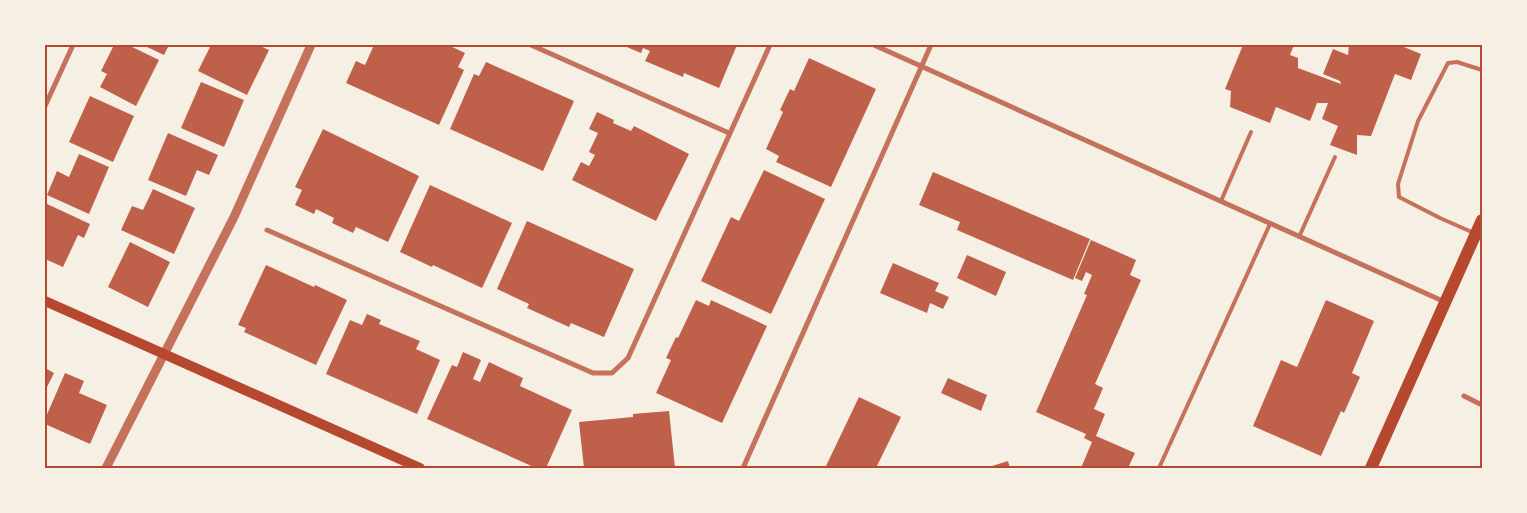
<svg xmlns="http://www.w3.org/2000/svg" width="1527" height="513" font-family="'Archivo Narrow',sans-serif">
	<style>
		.building { fill: #bf614a }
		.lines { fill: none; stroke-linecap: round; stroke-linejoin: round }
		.service { stroke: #c5725c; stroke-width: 4 }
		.minor { stroke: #c5725c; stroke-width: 5 }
		.tertiary { stroke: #c5725c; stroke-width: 9 }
		.secondary { stroke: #b5482f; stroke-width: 10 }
		.primary { stroke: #b5482f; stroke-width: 12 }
		.neatline { fill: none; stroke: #b5482f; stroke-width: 2 }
	</style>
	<rect width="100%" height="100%" fill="#f6efe4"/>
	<!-- building -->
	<g class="building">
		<path d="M114 45H128L159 60 136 106 100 87 107 74 101 71Z"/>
		<path d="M143 45H169L164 55Z"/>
		<path d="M211 45H258L269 50 247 95 198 71Z"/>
		<path d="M374 45H448L465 53 458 67 464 70 439 125 346 83 356 61 365 65Z"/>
		<path d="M622 45H737L719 88 684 73 683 77 645 61 650 51 643 48 641 53Z"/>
		<path d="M1243 45H1294L1290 55 1298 58V68L1341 84 1340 81 1323 74 1333 49 1348 55 1349 45H1399L1421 54 1411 80 1395 74 1371 136 1357 135V155L1330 145 1338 126 1322 119 1328 103H1317L1310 121 1276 107 1270 123 1230 107 1231 91 1225 89Z"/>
		<path d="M809 58 876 89 831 187 776 162 779 156 766 149 783 112 780 110 790 89 794 91Z"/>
		<path d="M486 62 574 101 543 171 450 129 474 74 479 76Z"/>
		<path d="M201 82 244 100 224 147 181 128Z"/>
		<path d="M90 96 134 116 113 162 69 142Z"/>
		<path d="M597 112 614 120 613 123 631 131 634 126 689 154 656 221 572 180 581 162 589 166 595 155 589 152 598 133 589 129Z"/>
		<path d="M323 129 419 176 388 242 356 227 353 233 332 223 334 218 316 209 314 214 295 205 302 190 295 187Z"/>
		<path d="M168 133 218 155 209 175 197 170 186 196 148 180Z"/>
		<path d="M79 154 109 167 89 214 47 195 57 171 69 177Z"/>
		<path d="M764 170 825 199 771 314 701 281 731 217 739 221Z"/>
		<path d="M933 172 1090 239 1073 280 957 230 960 222 919 205Z"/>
		<path d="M430 185 512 223 482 288 433 265 432 267 400 252Z"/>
		<path d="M153 189 195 208 174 254 121 230 132 206 143 210Z"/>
		<path d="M45 203 90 224 84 238 78 235 63 267 45 259Z"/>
		<path d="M527 221 634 269 604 337 571 323 569 327 527 308 529 304 497 289Z"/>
		<path d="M1091 240 1136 260 1130 275 1141 280 1095 384 1103 388 1094 409 1105 414 1096 436 1135 453 1128 468H1081L1092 442 1084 438 1086 434 1036 412 1087 295 1084 294 1092 275 1086 272 1082 281 1075 278Z"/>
		<path d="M130 242 170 262 148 307 108 287Z"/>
		<path d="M967 255 1006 272 996 296 957 278Z"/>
		<path d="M893 263 939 283 935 291 949 297 943 309 930 303 927 313 880 293Z"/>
		<path d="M266 265 314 287 315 285 347 300 316 365 244 332 246 328 238 325Z"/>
		<path d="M696 300 709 306 711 300 767 326 722 423 656 393 671 360 666 358 676 337 678 338Z"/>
		<path d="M1326 300 1374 321 1352 373 1360 377 1344 413 1341 411 1321 456 1253 426 1281 360 1297 367Z"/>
		<path d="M367 314 381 320 379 324 420 341 416 349 440 360 417 414 326 374 350 320 362 325Z"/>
		<path d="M463 352 481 360 473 379 480 382 489 362 523 378 520 386 572 410 546 468H536L427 419 452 365 457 367Z"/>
		<path d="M45 368 54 373 45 391Z"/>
		<path d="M65 373 84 381 79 393 107 405 90 444 45 424V419Z"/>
		<path d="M948 378 987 395 981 411 941 393Z"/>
		<path d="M859 397 901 417 876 468H825Z"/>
		<path d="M669 411 675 468H584L579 422 633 417V414Z"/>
		<path d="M1008 461 1010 468H986Z"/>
	</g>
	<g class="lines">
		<!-- service -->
		<g class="service">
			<path d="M1221 201 1251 132"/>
			<path d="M1474 233 1440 218 1399 197 1398 184 1418 121 1448 63 1457 62 1482 70"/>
			<path d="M1299 237 1335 157"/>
			<path d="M1159 468 1270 224"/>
		</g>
		<!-- minor -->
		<g class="minor">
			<path d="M531 45 729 133"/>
			<path d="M874 45 1445 302"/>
			<path d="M45 106 73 45"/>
			<path d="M267 230 593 373H612L628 358 770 45"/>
			<path d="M1464 396 1482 405"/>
			<path d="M743 468 931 45"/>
		</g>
		<!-- tertiary -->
		<path class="tertiary" d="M106 468 234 217 311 45"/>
		<!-- secondary -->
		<path class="secondary" d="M45 301 420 468"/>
		<!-- primary -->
		<path class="primary" d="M1371 468 1482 220"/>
	</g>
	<!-- border -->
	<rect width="1527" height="513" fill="none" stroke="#f6efe4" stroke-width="92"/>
	<rect x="46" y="46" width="1435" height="421" class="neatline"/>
</svg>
